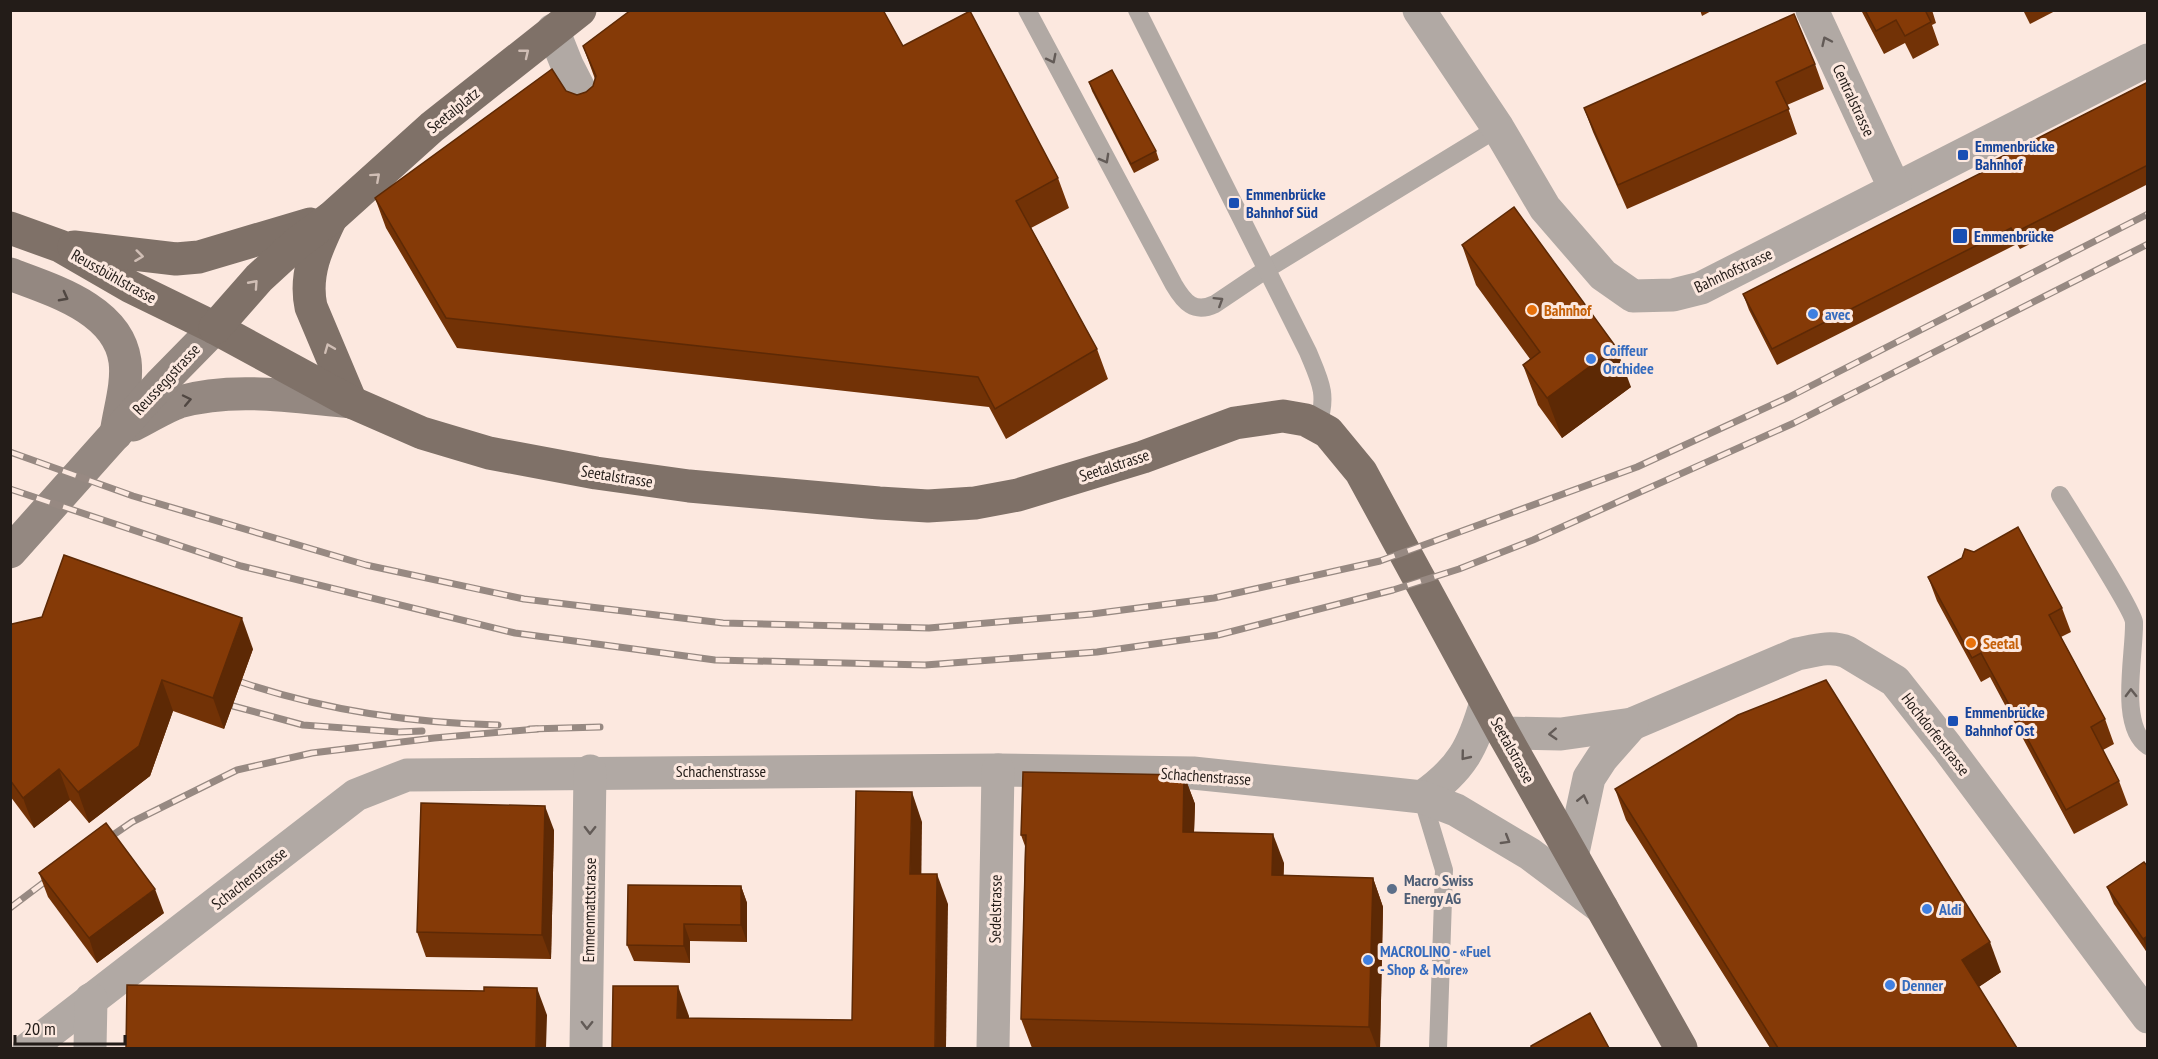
<svg xmlns="http://www.w3.org/2000/svg" width="2158" height="1059" font-family="'PT Sans Narrow',sans-serif">
	<style>
		.lines { fill: none; stroke-linecap: round; stroke-linejoin: round }
		.lane { stroke: #b1a9a4; stroke-width: 18 }
		.street { stroke: #b1a9a4; stroke-width: 33 }
		.secondary { stroke: #948881; stroke-width: 33 }
		.primary { stroke: #7f7168; stroke-width: 33 }
		.rail-casing { stroke: #978982; stroke-width: 7 }
		.rail { stroke: #fce8df; stroke-width: 4.5; stroke-dasharray: 14; stroke-linecap: butt }
		.wall { fill: #723206 }
		.shaded-wall { fill: #5d2905 }
		.building { fill: #853a07; stroke: #5d2905; stroke-width: 1.5 }
		.oneway { stroke: #635b57 }
		.oneway2 { stroke: #d0beb5 }
		.oneway3 { stroke: #504742 }
		.transit-dot { fill: #1a4fb4; stroke: #fce8df; stroke-width: 2 }
		.food-dot { fill: #e8710a; stroke: #fce8df; stroke-width: 2 }
		.shop-dot { fill: #3f7fe0; stroke: #fce8df; stroke-width: 2 }
		.service-dot { fill: #5c6f8a; stroke: #fce8df; stroke-width: 2 }
		.labels { text-anchor: middle; stroke-width: 6; stroke-linejoin: round; paint-order: stroke }
		.street-label { font-size: 16px; fill: #231c18; stroke: #fce8df }
		.transit-label { font-size: 16px; font-weight: bold; fill: #164399; stroke: #fce8df; text-anchor: start }
		.food-label { font-size: 16px; font-weight: bold; fill: #c56008; stroke: #fce8df; text-anchor: start }
		.shop-label { font-size: 16px; font-weight: bold; fill: #366cbe; stroke: #fce8df; text-anchor: start }
		.service-label { font-size: 16px; font-weight: bold; fill: #4e5e75; stroke: #fce8df; text-anchor: start }
	</style>
	<rect width="100%" height="100%" fill="#fce8df"/>
	<g class="lines">
		<!-- lane -->
		<g class="lane">
			<path d="M1027 10 1174 285C1184 302 1194 314 1215 304L1267 269 1498 128"/>
			<path d="M1137 10 1308 352C1320 381 1328 394 1318 424"/>
			<path d="M2060 495C2071 513 2133 610 2134 622 2135 654 2118 726 2148 746"/>
			<path d="M1422 797 1444 870 1438 1048"/>
		</g>
		<!-- street -->
		<g class="street">
			<path d="M1419 10 1498 128 1545 208 1603 275 1633 296 1673 295 1701 288 2148 60"/>
			<path d="M1812 10 1895 189"/>
			<path d="M553 30 567 65 588 106"/>
			<path d="M1503 733 1561 734 1632 724 1797 654C1813 651 1831 645 1847 652L1895 681 1947 747 2148 1017"/>
			<path d="M1422 797C1462 769 1473 747 1486 702"/>
			<path d="M1572 857 1589 778 1602 758 1632 724"/>
			<path d="M29 1048 356 795 407 775 998 770 1193 773 1385 793 1422 797 1456 810 1530 854 1602 908"/>
			<path d="M90 1048 91 999"/>
			<path d="M586 1048 590 771"/>
			<path d="M993 1048 998 770"/>
		</g>
		<!-- secondary -->
		<g class="secondary">
			<path d="M10 274C52 290 118 309 125 361 128 385 119 411 116 434"/>
			<path d="M133 425C148 418 164 407 179 402 235 386 294 397 351 402"/>
			<path d="M10 552 161 383 215 328"/>
		</g>
		<!-- primary -->
		<g class="primary">
			<path d="M331 218C317 247 304 274 311 307L351 402"/>
			<path d="M10 228 60 246 131 287 215 328 351 402 422 433 489 453 596 473 689 486 879 503 928 506 975 503 1018 495 1143 457 1235 423 1283 416 1306 420 1328 432 1361 472 1503 733 1681 1048"/>
			<path d="M74 247 176 259 199 257 310 224"/>
			<path d="M215 328 259 278 296 244 332 217 432 127 580 10"/>
		</g>
		<defs>
			<g id="rail">
				<path d="M10 452 133 496 366 565 524 599 723 623 929 628 1092 614 1214 598 1380 561 1637 467 1789 397 2148 214"/>
				<path d="M10 489 241 566 515 633 715 660 925 665 1097 652 1218 635 1393 590 1459 569 1533 540 1794 423 2148 244"/>
				<path d="M241 682C323 710 412 723 498 725"/>
				<path d="M233 706 303 725 399 732 422 731"/>
				<path d="M530 729 600 727"/>
				<path d="M100 844 132 822 237 770 312 753 434 738 537 729"/>
				<path d="M10 908 55 874"/>
			</g>
		</defs>
		<!-- rail casing -->
		<use href="#rail" class="rail-casing"/>
		<!-- rail -->
		<use href="#rail" class="rail"/>
	</g>
	<!-- wall -->
	<g class="wall">
		<path d="M1700 10H1713L1702 16Z"/>
		<path d="M1861 10H1932L1936 23 1932 25 1939 45 1913 59 1905 43 1884 54Z"/>
		<path d="M2023 10H2057L2030 24Z"/>
		<path d="M583 46H903L1058 178 1069 208 1031 228 1097 349 1108 379 1006 439 989 407 457 348 386 228 375 198 566 91 577 95 586 92 593 86 595 79Z"/>
		<path d="M1815 64 1824 89 1787 105 1797 134 1627 209 1593 132 1584 108Z"/>
		<path d="M1089 82 1156 151 1159 160 1134 173 1092 91Z"/>
		<path d="M2148 82V184L2020 249 2017 244 1777 365 1749 310 1743 294 1983 173 1981 167Z"/>
		<path d="M1462 245 1631 387 1562 438 1538 405 1523 365 1530 359 1476 285Z"/>
		<path d="M1962 558 2062 608 2071 632 2061 637 2105 719 2114 744 2103 750 2119 781 2128 805 2074 834 1990 677 1981 682 1937 601 1928 577Z"/>
		<path d="M10 625 253 649 224 729 173 711 150 776 89 823 70 800 34 828 10 796Z"/>
		<path d="M1184 775 1195 804 1194 832 1284 863 1283 876 1373 878 1383 907 1380 1048H1032L1021 1019 1025 846 1021 835Z"/>
		<path d="M1615 789 2001 972 1978 987 2017 1048H1770L1626 820Z"/>
		<path d="M554 830 551 959 426 957 417 932Z"/>
		<path d="M2148 867V954L2114 904 2107 887Z"/>
		<path d="M39 873 164 913 97 963 48 897Z"/>
		<path d="M741 886 747 903V942L690 941V963L634 961 627 945Z"/>
	</g>
	<!-- shaded-wall -->
	<g class="shaded-wall">
		<path d="M1616 347 1631 387 1562 438 1547 398Z"/>
		<path d="M242 618 253 649 224 729 213 698Z"/>
		<path d="M162 680 173 711 150 776 89 823 78 792Z"/>
		<path d="M59 769 70 800 34 828 23 798Z"/>
		<path d="M1184 775 1195 804 1193 861 1183 832Z"/>
		<path d="M912 792 922 822 921 904 910 874Z"/>
		<path d="M545 806 554 830 551 959 542 935Z"/>
		<path d="M1273 834 1284 863 1283 905 1272 875Z"/>
		<path d="M937 874 948 904 946 1048H935Z"/>
		<path d="M1373 878 1383 907 1380 1048H1377L1369 1027Z"/>
		<path d="M741 886 747 903V942L741 925Z"/>
		<path d="M155 889 164 913 97 963 89 938Z"/>
		<path d="M684 924 690 941V963L684 946Z"/>
		<path d="M2148 936V952L2143 939Z"/>
		<path d="M1990 942 2001 972 1973 991 1962 960Z"/>
		<path d="M678 986 689 1016 688 1048 677 1018Z"/>
		<path d="M537 988 547 1015 546 1048H536Z"/>
	</g>
	<!-- building -->
	<g class="building">
		<path d="M631 10H883L903 46 970 11 1058 178 1016 201 1097 349 995 409 978 377 446 318 375 198 552 69 566 91 577 95 586 92 593 86 596 76 583 46Z"/>
		<path d="M1865 10H1925L1931 22 1905 36 1896 20 1876 31Z"/>
		<path d="M1794 14 1815 64 1776 82 1789 109 1618 185 1584 108Z"/>
		<path d="M1112 70 1156 151 1131 164 1089 82Z"/>
		<path d="M2148 82V165L2014 233 2011 228 1772 349 1743 294 1983 172 1981 167Z"/>
		<path d="M1514 207 1616 347 1547 398 1523 365 1540 352 1462 245Z"/>
		<path d="M2018 527 2062 608 2049 615 2105 719 2091 727 2119 781 2066 810 1981 653 1972 658 1928 577 1962 558 1965 549 1974 552Z"/>
		<path d="M64 555 242 618 213 698 162 680 139 746 78 792 59 769 23 798 10 780V625L12 624 42 617Z"/>
		<path d="M1826 680 1990 942 1962 960 2017 1048H1778L1615 789 1738 715Z"/>
		<path d="M1023 772 1184 775 1183 832 1273 834 1272 875 1373 878 1369 1027 1021 1019 1026 835H1021Z"/>
		<path d="M856 791 912 792 910 874H937L935 1048H612L613 986H678L677 1018 852 1020Z"/>
		<path d="M421 803 545 806 542 935 417 932Z"/>
		<path d="M106 823 155 889 89 938 39 873Z"/>
		<path d="M2144 862 2148 867V936L2143 939 2107 887Z"/>
		<path d="M628 885 741 886V925L684 924V946L627 945Z"/>
		<path d="M127 985 484 991V987L537 988 536 1048H126Z"/>
		<path d="M1590 1013 1609 1048H1531V1046Z"/>
	</g>
	<!-- one-way arrows -->
	<defs><path id="oneway-chevron" d="M-2-3.5L2.5 0L-2 3.5" fill="none" stroke-width="1.6" stroke-linecap="round" stroke-linejoin="round" transform="scale(1.5)"/></defs>
	<g class="oneway">
		<use href="#oneway-chevron" transform="translate(1826 41) rotate(-115)"/>
		<use href="#oneway-chevron" transform="translate(1052 59) rotate(63)"/>
		<use href="#oneway-chevron" transform="translate(1105 159) rotate(61)"/>
		<use href="#oneway-chevron" transform="translate(1219 301) rotate(-32)"/>
		<use href="#oneway-chevron" transform="translate(2131 693) rotate(-91)"/>
		<use href="#oneway-chevron" transform="translate(1553 734) rotate(177)"/>
		<use href="#oneway-chevron" transform="translate(1465 756) rotate(129)"/>
		<use href="#oneway-chevron" transform="translate(1583 799) rotate(-77)"/>
		<use href="#oneway-chevron" transform="translate(590 830) rotate(91)"/>
		<use href="#oneway-chevron" transform="translate(1506 840) rotate(31)"/>
		<use href="#oneway-chevron" transform="translate(587 1025) rotate(91)"/>
	</g>
	<g class="oneway2">
		<use href="#oneway-chevron" transform="translate(525 53) rotate(-39)"/>
		<use href="#oneway-chevron" transform="translate(376 177) rotate(-42)"/>
		<use href="#oneway-chevron" transform="translate(139 256) rotate(7)"/>
		<use href="#oneway-chevron" transform="translate(254 284) rotate(-48)"/>
		<use href="#oneway-chevron" transform="translate(329 348) rotate(-112)"/>
	</g>
	<g class="oneway3">
		<use href="#oneway-chevron" transform="translate(64 297) rotate(28)"/>
		<use href="#oneway-chevron" transform="translate(187 400) rotate(-12)"/>
	</g>
	<!-- markers -->
	<g class="transit-dot">
		<rect x="1957" y="149" width="12" height="12" rx="3"/>
		<rect x="1228" y="197" width="12" height="12" rx="3"/>
		<rect x="1952" y="228" width="16" height="16" rx="3"/>
		<rect x="1947" y="715" width="12" height="12" rx="3"/>
	</g>
	<g class="food-dot">
		<circle cx="1532" cy="310" r="6"/>
		<circle cx="1971" cy="643" r="6"/>
	</g>
	<g class="shop-dot">
		<circle cx="1813" cy="314" r="6"/>
		<circle cx="1591" cy="359" r="6"/>
		<circle cx="1927" cy="909" r="6"/>
		<circle cx="1368" cy="960" r="6"/>
		<circle cx="1890" cy="985" r="6"/>
	</g>
	<circle class="service-dot" cx="1392" cy="889" r="6"/>
	<g class="labels">
		<!-- street labels -->
		<g class="street-label">
			<text transform="translate(1854 100) rotate(65)" y="6">Centralstrasse</text>
			<text transform="translate(453 110) rotate(-39)" y="6">Seetalplatz</text>
			<text transform="translate(1733 270) rotate(-25)" y="6">Bahnhofstrasse</text>
			<text transform="translate(114 276) rotate(29)" y="6">Reussbühlstrasse</text>
			<text transform="translate(166 379) rotate(-47)" y="6">Reusseggstrasse</text>
			<text transform="translate(1114 465) rotate(-18)" y="6">Seetalstrasse</text>
			<text transform="translate(617 476) rotate(9)" y="6">Seetalstrasse</text>
			<text transform="translate(1936 734) rotate(52)" y="6">Hochdorferstrasse</text>
			<text transform="translate(1513 750) rotate(61)" y="6">Seetalstrasse</text>
			<text x="721" y="777">Schachenstrasse</text>
			<text transform="translate(1206 776) rotate(4)" y="6">Schachenstrasse</text>
			<text transform="translate(249 878) rotate(-38)" y="6">Schachenstrasse</text>
			<text transform="translate(995 909) rotate(-89)" y="6">Sedelstrasse</text>
			<text transform="translate(589 910) rotate(-89)" y="6">Emmenmattstrasse</text>
		</g>
		<!-- transit labels -->
		<g class="transit-label">
			<text x="1975" y="152">Emmenbrücke<tspan x="1975" dy="18">Bahnhof</tspan></text>
			<text x="1246" y="200">Emmenbrücke<tspan x="1246" dy="18">Bahnhof Süd</tspan></text>
			<text x="1974" y="242">Emmenbrücke</text>
			<text x="1965" y="718">Emmenbrücke<tspan x="1965" dy="18">Bahnhof Ost</tspan></text>
		</g>
		<!-- food labels -->
		<g class="food-label">
			<text x="1544" y="316">Bahnhof</text>
			<text x="1983" y="649">Seetal</text>
		</g>
		<!-- shop labels -->
		<g class="shop-label">
			<text x="1825" y="320">avec</text>
			<text x="1603" y="356">Coiffeur<tspan x="1603" dy="18">Orchidee</tspan></text>
			<text x="1939" y="915">Aldi</text>
			<text x="1380" y="957">MACROLINO - «Fuel<tspan x="1380" dy="18">- Shop &amp; More»</tspan></text>
			<text x="1902" y="991">Denner</text>
		</g>
		<!-- service labels -->
		<g class="service-label">
			<text x="1404" y="886">Macro Swiss<tspan x="1404" dy="18">Energy AG</tspan></text>
		</g>
	</g>
	<!-- border -->
	<rect width="2158" height="1059" fill="none" stroke="#231c18" stroke-width="24"/>
	<!-- scale -->
	<path d="M15 1035v9h110v-9" fill="none" stroke="#231c18" stroke-width="3"/>
	<text x="24" y="1035" font-size="18" fill="#231c18" stroke="#fce8df" stroke-width="4.5" paint-order="stroke">20 m</text>
</svg>
